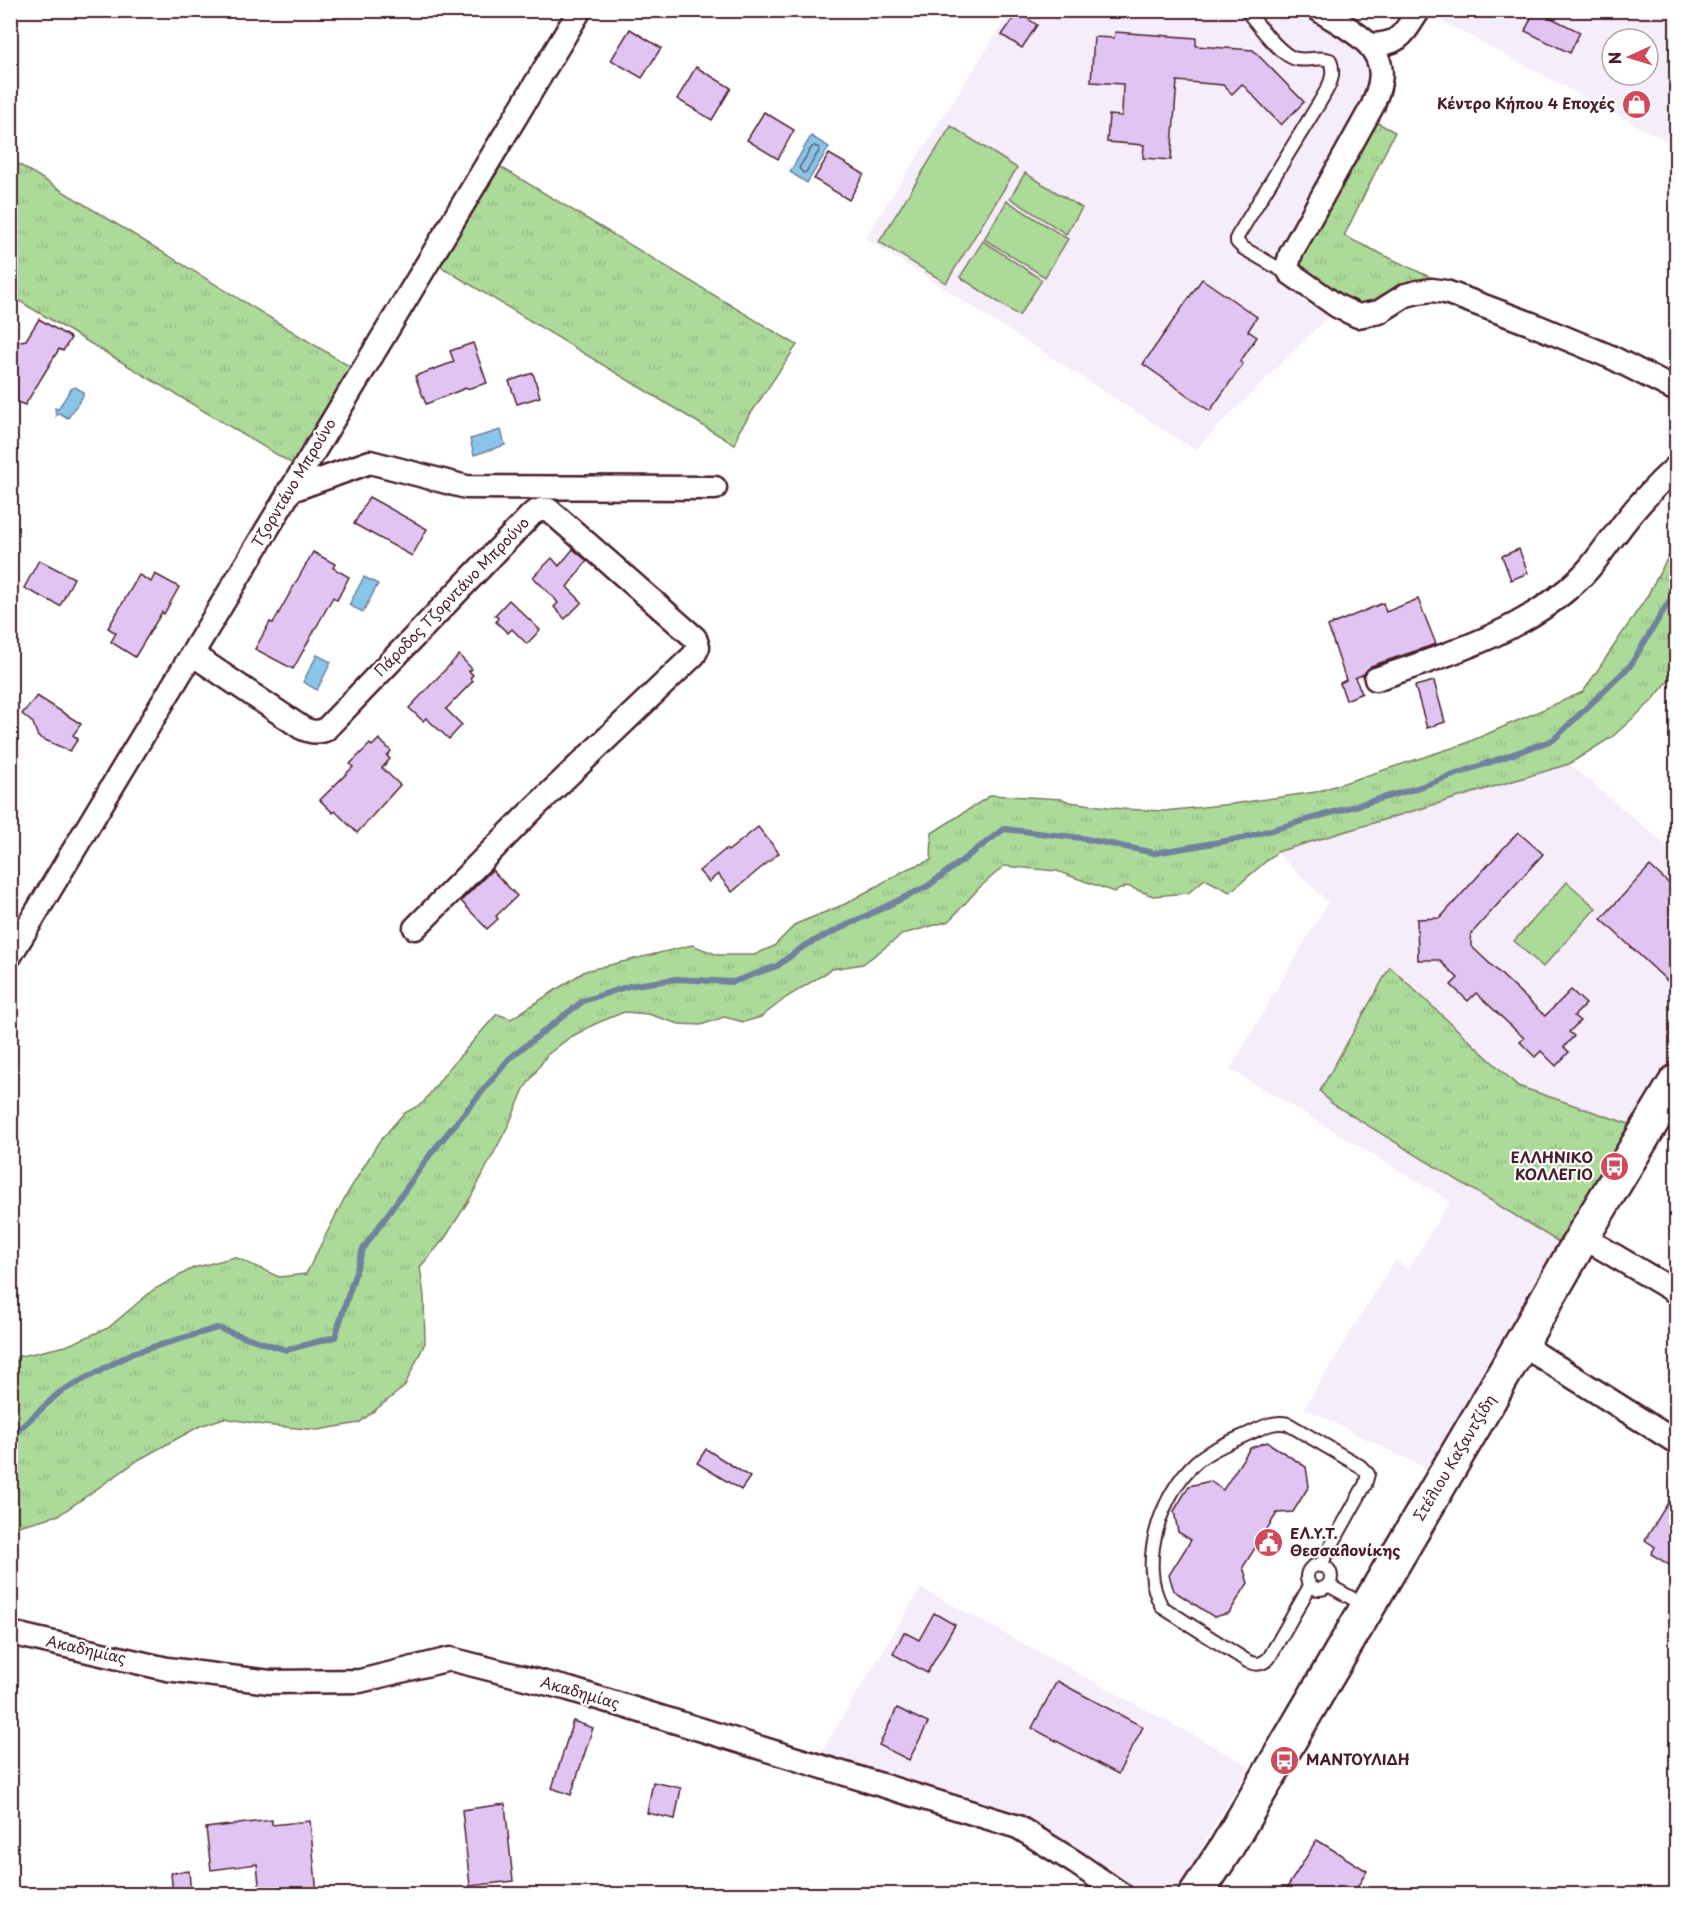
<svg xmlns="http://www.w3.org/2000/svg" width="1687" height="1905" font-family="'Playpen Sans',sans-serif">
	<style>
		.built { fill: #f6edfb; fill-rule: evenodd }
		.grass { fill: url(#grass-tufts); stroke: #7b7c62; stroke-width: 1.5 }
		.park { fill: #acda99; stroke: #7b7c62; stroke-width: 1.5 }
		.water { fill: #89c4e9; stroke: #70829d; stroke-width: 1.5 }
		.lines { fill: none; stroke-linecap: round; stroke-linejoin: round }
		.shore { stroke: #636177; stroke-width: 1.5 }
		.stream { stroke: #70829d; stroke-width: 6 }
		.building { fill: #e0c4f2; stroke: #4a1f2b; stroke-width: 1.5 }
		.service-casing { stroke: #4a1f2b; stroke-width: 16 }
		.minor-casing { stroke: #4a1f2b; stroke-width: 27 }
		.secondary-casing { stroke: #4a1f2b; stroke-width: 38 }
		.service { stroke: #fff; stroke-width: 12 }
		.minor { stroke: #fff; stroke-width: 22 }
		.secondary { stroke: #fff; stroke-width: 33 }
		.labels { text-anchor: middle; stroke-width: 4.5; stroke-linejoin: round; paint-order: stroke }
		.poi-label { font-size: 15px; font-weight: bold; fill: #4a1f2b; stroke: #fff; text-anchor: end }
		.street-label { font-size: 15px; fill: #4a1f2b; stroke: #fff }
	</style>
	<defs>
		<pattern id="grass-tufts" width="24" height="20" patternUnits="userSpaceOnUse" patternTransform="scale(1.5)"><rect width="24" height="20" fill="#acda99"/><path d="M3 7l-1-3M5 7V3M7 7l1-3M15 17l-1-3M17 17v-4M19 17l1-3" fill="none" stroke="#96bb84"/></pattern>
	</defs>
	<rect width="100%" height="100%" fill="#fff"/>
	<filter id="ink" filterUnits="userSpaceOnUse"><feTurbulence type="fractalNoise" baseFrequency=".0167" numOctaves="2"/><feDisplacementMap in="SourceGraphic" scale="12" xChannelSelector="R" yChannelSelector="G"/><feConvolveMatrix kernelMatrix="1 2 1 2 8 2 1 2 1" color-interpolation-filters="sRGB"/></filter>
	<g filter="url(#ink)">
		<!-- built -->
		<g class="built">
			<path d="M1427 10 1676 11V132L1670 143 1426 13ZM1612 39H1648V75H1612Z"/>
			<path d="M1011 11H1309L1372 58 1368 96 1271 273 1334 311 1195 450 865 238Z"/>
			<path d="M1569 764 1676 853V1058L1427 1469 1304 1408 1395 1260 1408 1269 1450 1201 1230 1069 1328 902 1276 852Z"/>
			<path d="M921 1588 1250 1766 1207 1837 1180 1894H1142L1056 1837 1017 1815 987 1805 926 1790 819 1756Z"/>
		</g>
		<!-- grass -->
		<g class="grass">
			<path d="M1374 121 1395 132 1344 236 1438 281 1419 280 1400 288 1369 305 1356 308 1298 273 1295 260Z"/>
			<path d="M10 159 354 369 296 466 11 296Z"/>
			<path d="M499 166 797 345 739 431 735 445 438 265Z"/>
			<path d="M1676 542V671L1652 701 1612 737 1569 764 1277 852 1230 892 1205 879 1188 893 1153 896 1127 886 1114 892 1057 871 1004 866 979 888 949 921 903 934 863 964 832 969 787 997 761 1017 744 1022 724 1017 701 1025 679 1024 648 1014 624 1012 595 1024 569 1038 547 1055 524 1089 509 1124 471 1197 445 1238 420 1267 424 1296 425 1343 404 1387 359 1423 318 1430 264 1425 224 1418 200 1426 140 1459 59 1515 11 1528 10 1380 17 1357 66 1346 108 1328 153 1290 193 1268 235 1257 279 1277 306 1274 344 1199 378 1143 403 1114 423 1103 446 1072 497 1014 511 1019 585 971 692 945 718 955H754L774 946 796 924 845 904 907 869 931 860 932 833 991 795 1062 799 1070 802 1122 809 1164 811 1232 804 1316 792 1464 744 1583 692 1646 598Z"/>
			<path d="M1390 967 1518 1086 1632 1125 1560 1243 1331 1103 1320 1091Z"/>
		</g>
		<!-- park -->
		<g class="park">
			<path d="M951 126 1017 168 946 283 879 242Z"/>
			<path d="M1025 173 1082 208 1066 234 1010 198Z"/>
			<path d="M1007 201 1068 239 1045 277 984 239Z"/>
			<path d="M983 241 1042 280 1019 316 960 277Z"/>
			<path d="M1567 882 1596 908 1543 967 1514 941Z"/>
		</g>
		<!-- water -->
		<g class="water">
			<path d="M811 136 829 147 807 183 790 172Z"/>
			<path d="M75 387 83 392V396L68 418 59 413 56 416 55 408 58 409 71 389Z"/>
			<path d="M501 430 505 445 474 455 470 439Z"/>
			<path d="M364 577 378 584 363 612 349 605Z"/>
			<path d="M317 655 331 662 317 690 303 682Z"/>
		</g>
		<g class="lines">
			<!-- shore -->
			<path class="shore" d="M815 146 819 148V151L806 172 803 173 799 168 812 147Z"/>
			<!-- stream -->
			<path class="stream" d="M10 1433H15L60 1392 133 1353 217 1328 286 1350 335 1337 363 1249 432 1152 510 1058 557 1021 583 1001 629 986 676 979 733 982 777 966 804 946 928 886 1004 829 1081 838 1155 853 1243 838 1414 789 1553 740 1630 666 1676 590"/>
		</g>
		<!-- building -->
		<g class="building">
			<path d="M1535 10 1580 32 1570 53 1525 31Z"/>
			<path d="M1018 12 1037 25 1022 48 1002 35Z"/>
			<path d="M630 29 661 48 642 78 611 60Z"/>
			<path d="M1115 32 1196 38V46L1253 50 1304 102 1281 125 1242 84 1232 94 1223 85 1177 81 1171 160 1143 158 1144 145 1107 142 1109 115 1122 116 1123 84 1091 82 1094 37 1114 38Z"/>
			<path d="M696 67 731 88 712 120 677 99Z"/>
			<path d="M764 112 794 130 778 159 747 140Z"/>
			<path d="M829 154 864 174 849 200 814 179Z"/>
			<path d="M1202 279 1257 317 1248 331 1257 337 1240 362 1243 364 1210 411 1143 364Z"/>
			<path d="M39 319 71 338 63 351 59 349 25 405 10 399V343L26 340Z"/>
			<path d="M473 343 487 383 467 389 466 388 426 404 415 376 454 362 450 351Z"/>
			<path d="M533 373 540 397 517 404 509 381Z"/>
			<path d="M369 497 427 529 412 556 354 524Z"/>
			<path d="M573 549 587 561 567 587 582 602 565 619 554 607 558 603 555 599 533 577 552 558 559 566Z"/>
			<path d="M1519 549 1528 573 1511 580 1502 556Z"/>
			<path d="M313 552 335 564 333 568 349 577 337 600 333 597 293 669 255 649 270 622 273 623Z"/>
			<path d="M39 560 74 578 60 606 24 588Z"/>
			<path d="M155 574 179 587 164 614 162 612 135 657 111 642 116 633 108 628 139 575 151 582Z"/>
			<path d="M1418 599 1436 644 1371 666 1364 674 1355 678 1362 693 1346 700 1340 683 1346 680 1328 626 1383 603 1386 612Z"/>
			<path d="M509 600 540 630 527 644 512 629 508 633 496 622 498 618 495 615Z"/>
			<path d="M459 655 472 669 469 671 473 675 470 678 473 681 446 709 462 725 449 739 426 718 423 721 409 708Z"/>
			<path d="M1434 681 1445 722 1427 728 1415 686Z"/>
			<path d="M37 696 81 724 73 735 78 739 70 751 38 737 33 723 22 714Z"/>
			<path d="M379 739 391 751 387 756 390 759 382 768 400 785 357 833 335 811 333 813 320 800 353 767 350 764 370 744 372 746Z"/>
			<path d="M758 827 779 853 732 892 718 874 709 882 699 871 726 849 728 851Z"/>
			<path d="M1518 832 1543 854 1471 934V946L1545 1016 1571 990 1586 1004 1574 1016 1580 1021 1569 1032 1574 1036 1564 1047 1569 1052 1556 1066 1541 1051 1535 1057 1520 1042 1524 1038 1476 993 1468 1001 1451 985 1458 978 1439 960H1418L1417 919 1440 918Z"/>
			<path d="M1650 866 1677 891V990L1601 919Z"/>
			<path d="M492 870 517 896 496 916 498 919 487 929 461 901Z"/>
			<path d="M1267 1442 1306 1467 1309 1486 1293 1512 1277 1513 1243 1567 1248 1583 1229 1613 1214 1617 1174 1591 1169 1575 1191 1540 1178 1532 1174 1511 1189 1486 1210 1481 1223 1490 1250 1448Z"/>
			<path d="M706 1449 750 1477 741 1490 697 1463Z"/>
			<path d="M1677 1488V1556L1671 1566 1651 1554 1655 1547 1645 1540Z"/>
			<path d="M934 1613 955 1625 927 1673 893 1654 904 1632 919 1640Z"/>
			<path d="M1057 1681 1143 1727 1118 1774 1032 1728Z"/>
			<path d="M897 1708 928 1723 909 1760 879 1745Z"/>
			<path d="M573 1721 593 1728 571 1795 552 1788Z"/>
			<path d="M653 1782 681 1788 675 1819 647 1813Z"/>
			<path d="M505 1804 513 1881 470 1886 462 1810Z"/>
			<path d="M272 1820V1825L310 1821 317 1894H260L257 1864 211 1870 206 1828Z"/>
			<path d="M1317 1840 1367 1871 1353 1894H1283Z"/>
			<path d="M189 1871 191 1894H173L171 1873Z"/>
		</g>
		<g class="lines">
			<defs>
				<g id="service">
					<path d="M1246 10C1257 23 1281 57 1297 59 1310 61 1318 56 1330 60 1336 76 1329 86 1321 100L1237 237V242L1243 248 1290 275"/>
					<circle cx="1319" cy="1577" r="12"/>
					<path d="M1328 1585 1366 1606"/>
					<path d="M1310 1586 1269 1658C1262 1665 1256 1665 1247 1661L1162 1607C1137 1564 1161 1494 1196 1462 1209 1450 1232 1441 1248 1434 1261 1428 1274 1420 1288 1424L1360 1466 1368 1474 1365 1485 1320 1566"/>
				</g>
				<g id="minor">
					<path d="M1319 10C1346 28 1387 44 1380 82 1379 90 1375 98 1373 105L1291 253 1287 267 1290 273 1337 306 1358 316 1379 312 1406 295 1418 292 1432 290 1446 292 1529 323 1611 357 1676 390"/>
					<path d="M1371 45C1401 44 1403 34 1419 10"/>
					<path d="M289 491 370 462 466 487 715 488"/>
					<path d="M192 654 302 728C310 732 316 733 325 730L531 515C536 510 542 509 549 510L695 638 698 647 694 655 534 808 415 928"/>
					<path d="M1376 679C1447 655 1526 631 1580 578 1594 565 1603 549 1615 535 1633 510 1654 487 1676 467"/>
					<path d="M10 956 580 10"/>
					<path d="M1583 1237 1676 1292"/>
					<path d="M1521 1344 1676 1442"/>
					<path d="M10 1633 167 1669 270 1682 360 1681 450 1659 569 1689 1018 1827 1076 1863 1121 1894"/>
				</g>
				<path id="secondary" d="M1196 1894 1225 1850 1485 1407 1587 1229 1676 1082"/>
			</defs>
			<!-- service casing -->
			<use href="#service" class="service-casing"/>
			<!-- minor casing -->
			<use href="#minor" class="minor-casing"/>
			<!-- secondary casing -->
			<use href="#secondary" class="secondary-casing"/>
			<!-- service -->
			<use href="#service" class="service"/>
			<!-- minor -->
			<use href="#minor" class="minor"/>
			<!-- secondary -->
			<use href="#secondary" class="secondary"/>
		</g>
	</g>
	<!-- icons -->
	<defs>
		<symbol id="shop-disc" viewBox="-11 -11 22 22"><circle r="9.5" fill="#d1495b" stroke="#fff"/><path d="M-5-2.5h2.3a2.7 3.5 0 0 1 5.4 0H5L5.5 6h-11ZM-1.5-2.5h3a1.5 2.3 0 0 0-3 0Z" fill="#fff"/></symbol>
		<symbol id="bus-disc" viewBox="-11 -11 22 22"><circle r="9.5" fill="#d1495b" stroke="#fff"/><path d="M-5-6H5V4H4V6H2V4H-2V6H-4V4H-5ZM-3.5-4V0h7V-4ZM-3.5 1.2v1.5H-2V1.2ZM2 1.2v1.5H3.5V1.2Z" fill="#fff"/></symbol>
		<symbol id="civic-disc" viewBox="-11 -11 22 22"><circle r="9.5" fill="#d1495b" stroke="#fff"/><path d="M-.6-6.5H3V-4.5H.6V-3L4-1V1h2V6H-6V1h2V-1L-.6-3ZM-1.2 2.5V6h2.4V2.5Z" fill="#fff"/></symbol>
	</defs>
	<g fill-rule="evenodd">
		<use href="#shop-disc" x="1620" y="88" width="33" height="33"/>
		<use href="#bus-disc" x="1598" y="1150" width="33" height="33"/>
		<use href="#civic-disc" x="1252" y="1526" width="33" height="33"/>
		<use href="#bus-disc" x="1268" y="1744" width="33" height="33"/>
	</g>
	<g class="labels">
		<!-- poi labels -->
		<g class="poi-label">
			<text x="1615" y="109">Κέντρο Κήπου 4 Εποχές</text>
			<text x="1593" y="1163">ΕΛΛΗΝΙΚΟ<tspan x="1593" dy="17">ΚΟΛΛΕΓΙΟ</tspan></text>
			<text x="1290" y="1539" text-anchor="start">ΕΛ.Υ.Τ.<tspan x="1290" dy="17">Θεσσαλονίκης</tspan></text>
			<text x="1306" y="1765" text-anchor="start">ΜΑΝΤΟΥΛΙΔΗ</text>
		</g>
		<!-- street labels -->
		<g class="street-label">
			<text transform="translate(294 483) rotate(-59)" y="5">Τζορντάνο Μπρούνο</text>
			<text transform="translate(452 597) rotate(-46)" y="5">Πάροδος Τζορντάνο Μπρούνο</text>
			<text transform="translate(1455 1458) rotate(-59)" y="5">Στέλιου Καζαντζίδη</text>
			<text transform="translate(86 1650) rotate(13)" y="5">Ακαδημίας</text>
			<text transform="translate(580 1693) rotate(16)" y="5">Ακαδημίας</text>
		</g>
	</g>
	<!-- margin -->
	<rect width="1687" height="1905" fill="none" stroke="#fff" stroke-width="36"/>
	<rect x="18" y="18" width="1651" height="1869" fill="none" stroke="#4a1f2b" stroke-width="2" filter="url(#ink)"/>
	<!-- north arrow -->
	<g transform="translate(1630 57) rotate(266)"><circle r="28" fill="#ffffff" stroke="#b7a5aa" stroke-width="1.5"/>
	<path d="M0-4.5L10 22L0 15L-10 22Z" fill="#d1495b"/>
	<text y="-9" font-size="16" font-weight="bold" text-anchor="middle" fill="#4a1f2b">N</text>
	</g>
</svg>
